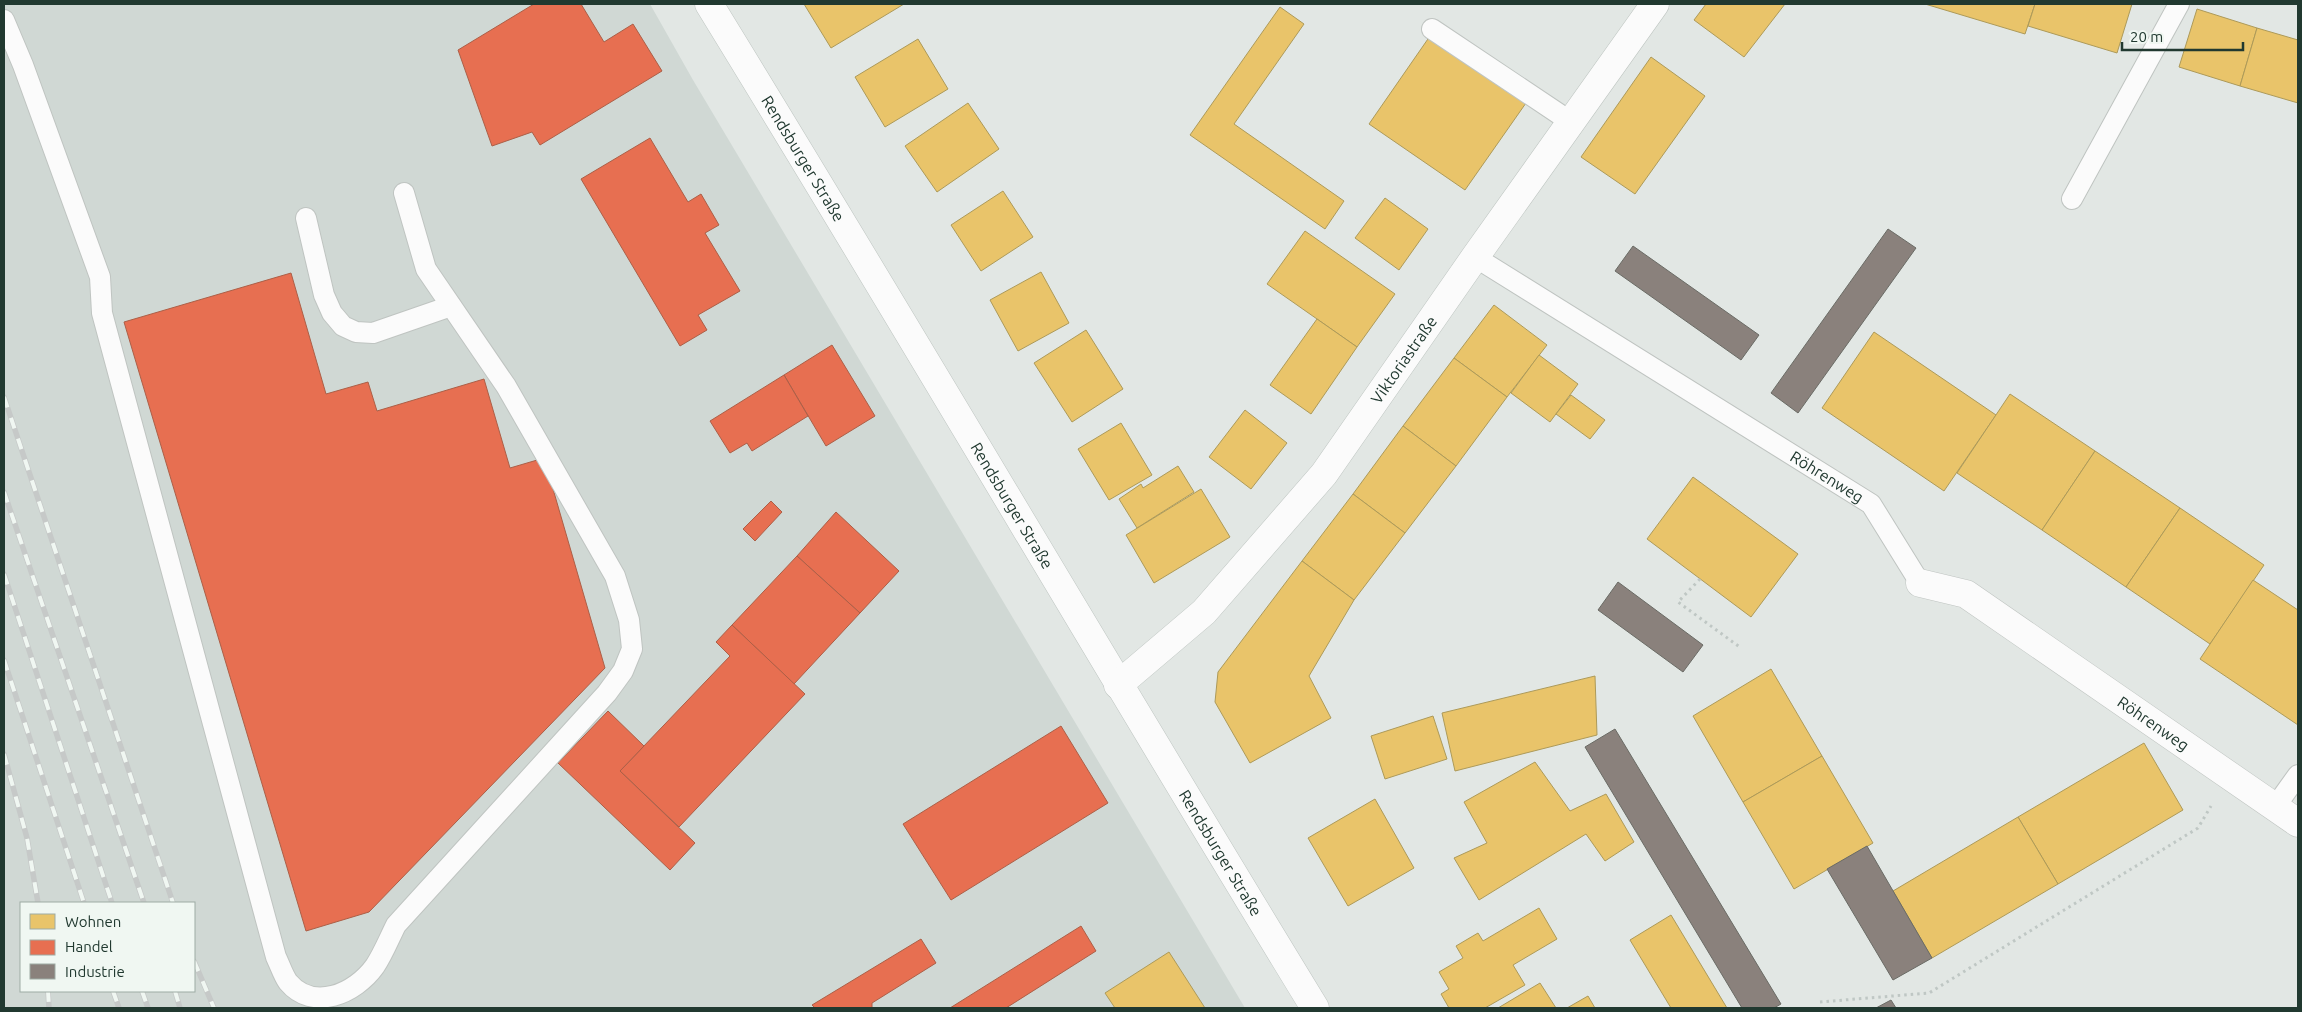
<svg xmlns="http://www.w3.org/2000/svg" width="2302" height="1012" font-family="Ubuntu,sans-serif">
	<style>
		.built { fill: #d0d8d4; fill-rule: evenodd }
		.homes { fill: #e9c46a; stroke: #ad9a59 }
		.shops { fill: #e76f51; stroke: #ac5f47 }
		.industry { fill: #8a817c; stroke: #6a6b65 }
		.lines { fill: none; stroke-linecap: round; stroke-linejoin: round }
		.lane-casing { stroke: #bfc4c1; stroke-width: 22 }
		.street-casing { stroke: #bfc4c1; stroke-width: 29 }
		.secondary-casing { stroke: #bec5c1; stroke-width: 29 }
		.path { stroke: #bfc7c4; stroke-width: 3; stroke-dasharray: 2.5 4; stroke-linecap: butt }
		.lane { stroke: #fbfbfb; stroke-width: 20 }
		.street { stroke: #fbfbfb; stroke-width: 28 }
		.secondary { stroke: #fbfbfb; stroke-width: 28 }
		.rail-casing { stroke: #c6c9c8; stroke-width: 5.5 }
		.rail { stroke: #f0f7f2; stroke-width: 4; stroke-dasharray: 11; stroke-linecap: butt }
		.labels { text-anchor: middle; stroke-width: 5; stroke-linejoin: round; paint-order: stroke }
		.street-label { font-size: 16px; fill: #213930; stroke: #f0f7f2 }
	</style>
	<rect width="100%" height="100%" fill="#e2e7e4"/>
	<!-- built -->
	<path class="built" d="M4 4H650L693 80 1245 1008H4ZM21 903H194V991H21Z"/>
	<!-- homes -->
	<g class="homes">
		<path d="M804 4H904L831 48Z"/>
		<path d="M1706 4H1785L1744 57 1694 20Z"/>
		<path d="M1925 4H2035L2025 34Z"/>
		<path d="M2035 4H2132L2117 53 2028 26Z"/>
		<path d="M1280 7 1304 24 1234 124 1344 201 1325 229 1190 135Z"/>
		<path d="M2197 9 2257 28 2240 86 2179 67Z"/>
		<path d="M2257 28 2298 40V103L2240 86Z"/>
		<path d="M1430 36 1526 103 1465 190 1369 124Z"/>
		<path d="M918 39 948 89 885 127 855 77Z"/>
		<path d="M1651 57 1705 96 1635 194 1581 157Z"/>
		<path d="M968 103 999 149 937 192 905 146Z"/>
		<path d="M1003 191 1033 237 981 271 951 225Z"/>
		<path d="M1385 198 1428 229 1399 270 1355 238Z"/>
		<path d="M1305 231 1395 294 1357 347 1267 284Z"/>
		<path d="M1041 272 1069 323 1018 351 990 300Z"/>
		<path d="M1494 305 1547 345 1507 397 1454 358Z"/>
		<path d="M1317 319 1357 347 1311 414 1270 385Z"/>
		<path d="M1086 330 1123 389 1072 422 1034 363Z"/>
		<path d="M1874 332 1996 415 1944 491 1822 408Z"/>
		<path d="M1539 355 1578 384 1550 422 1511 393Z"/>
		<path d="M1454 358 1507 397 1456 466 1403 426Z"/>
		<path d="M2010 394 2095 451 2042 530 1957 473Z"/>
		<path d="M1571 395 1605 420 1590 439 1556 414Z"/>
		<path d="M1245 410 1287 443 1251 489 1209 457Z"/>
		<path d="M1121 423 1152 475 1109 500 1078 449Z"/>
		<path d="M1403 426 1456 466 1405 533 1353 494Z"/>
		<path d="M2095 451 2180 508 2126 587 2042 530Z"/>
		<path d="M1178 466 1194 492 1137 528 1119 499 1141 484 1143 488Z"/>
		<path d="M1693 477 1798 554 1751 617 1647 539Z"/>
		<path d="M1201 489 1230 537 1154 583 1126 535Z"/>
		<path d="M1353 494 1405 533 1354 600 1302 561Z"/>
		<path d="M2180 508 2264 565 2210 644 2126 587Z"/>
		<path d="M1302 561 1354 600 1309 676 1331 718 1250 763 1215 702 1218 672Z"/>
		<path d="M2253 580 2298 610V725L2200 659Z"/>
		<path d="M1771 669 1822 756 1743 802 1693 716Z"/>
		<path d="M1595 676 1597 735 1455 771 1442 713Z"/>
		<path d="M1433 716 1447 759 1385 779 1371 736Z"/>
		<path d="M2144 743 2183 810 2058 884 2018 817Z"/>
		<path d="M1822 756 1873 843 1794 889 1743 802Z"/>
		<path d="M1535 762 1570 811 1606 794 1634 842 1605 861 1586 834 1479 900 1454 858 1487 843 1464 802Z"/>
		<path d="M1375 799 1414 868 1348 906 1308 838Z"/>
		<path d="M2018 817 2058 884 1932 958 1893 891Z"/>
		<path d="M1539 908 1557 939 1513 965 1525 985 1485 1008H1449L1441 994 1449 989 1439 972 1463 958 1456 946 1478 933 1483 941Z"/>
		<path d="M1671 915 1727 1008H1671L1630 940Z"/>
		<path d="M1169 952 1205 1008H1115L1105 993Z"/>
		<path d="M1540 983 1556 1008H1498Z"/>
		<path d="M1588 996 1595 1008H1567Z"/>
	</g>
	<!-- shops -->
	<g class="shops">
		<path d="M534 4H581L604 42 633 24 662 71 540 145 532 132 492 146 458 50Z"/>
		<path d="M650 138 688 202 701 194 719 225 705 233 740 291 698 315 707 330 680 346 581 179Z"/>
		<path d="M291 273 326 394 368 382 377 411 484 379 510 468 544 458 605 668 369 912 306 931 124 322Z"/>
		<path d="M832 345 875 416 826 446 784 375Z"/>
		<path d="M784 375 808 416 752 451 747 443 730 453 710 421Z"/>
		<path d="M771 501 782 512 755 541 743 529Z"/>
		<path d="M836 512 899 571 860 613 797 556Z"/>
		<path d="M797 556 860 613 794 684 732 625Z"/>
		<path d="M732 625 805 694 679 827 620 771 730 656 716 642Z"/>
		<path d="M608 711 644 746 620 771 695 843 670 870 558 763Z"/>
		<path d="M1061 726 1108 803 951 900 903 824Z"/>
		<path d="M1081 926 1096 951 1006 1008H950Z"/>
		<path d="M921 939 936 963 872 1003V1008H815L812 1005Z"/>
	</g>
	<!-- industry -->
	<g class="industry">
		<path d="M1888 229 1916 248 1798 413 1771 393Z"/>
		<path d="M1633 246 1759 335 1741 360 1615 271Z"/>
		<path d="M1618 582 1703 645 1683 672 1598 610Z"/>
		<path d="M1615 729 1781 1004 1774 1008H1742L1585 747Z"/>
		<path d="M1867 846 1932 958 1893 980 1827 869Z"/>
		<path d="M1891 1000 1896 1008H1876Z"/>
	</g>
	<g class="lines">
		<defs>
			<g id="lane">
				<path d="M4 20 23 65 100 277 102 313 276 957C280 965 283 975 288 982 313 1012 355 994 375 966 383 954 389 939 396 925L607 693 623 671 632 649 629 620 615 576 506 386 426 269 404 193"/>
				<path d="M1432 29 1571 122"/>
				<path d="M2072 199 2179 4"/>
				<path d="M306 218 324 295 332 313 343 326 356 332 373 333 451 306"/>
				<path id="s1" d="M1475 257 1871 504 1920 583"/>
				<path d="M2275 807 2298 775"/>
			</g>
			<g id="street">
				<path id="s2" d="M1920 583 1966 594 2298 823"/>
			</g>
			<g id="secondary">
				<path id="s3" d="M709 4C914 337 1111 675 1315 1008"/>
				<path id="s4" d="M1118 685 1204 612 1324 474 1475 257 1655 4"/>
			</g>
		</defs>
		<!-- lane casing -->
		<use href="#lane" class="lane-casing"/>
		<!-- street casing -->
		<use href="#street" class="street-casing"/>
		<!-- secondary casing -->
		<use href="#secondary" class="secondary-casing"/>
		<!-- path -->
		<g class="path">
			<path d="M1700 579 1678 602 1741 648"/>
			<path d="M1820 1002 1929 993 2198 828 2211 806"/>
		</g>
		<!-- lane -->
		<use href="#lane" class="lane"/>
		<!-- street -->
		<use href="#street" class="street"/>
		<!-- secondary -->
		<use href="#secondary" class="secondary"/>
		<defs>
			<g id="rail">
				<path d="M4 397 173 903"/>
				<path d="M4 492 144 903"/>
				<path d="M4 574 112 903"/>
				<path d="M4 660 84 903"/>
				<path d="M4 754 27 838 38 903"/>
				<path d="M194 961 214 1008"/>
				<path d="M48 991 49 1008"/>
				<path d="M113 991 119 1008"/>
				<path d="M142 991 148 1008"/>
				<path d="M175 991 180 1008"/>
			</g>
		</defs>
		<!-- rail casing -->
		<use href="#rail" class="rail-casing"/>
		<!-- rail -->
		<use href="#rail" class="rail"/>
	</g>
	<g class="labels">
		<!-- street labels -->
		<g class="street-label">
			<text dy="6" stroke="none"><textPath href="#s3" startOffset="181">Rendsburger Straße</textPath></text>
			<text dy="6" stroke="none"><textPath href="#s4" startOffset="435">Viktoriastraße</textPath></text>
			<text dy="6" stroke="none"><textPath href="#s1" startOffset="415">Röhrenweg</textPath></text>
			<text dy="6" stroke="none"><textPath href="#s3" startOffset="586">Rendsburger Straße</textPath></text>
			<text dy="6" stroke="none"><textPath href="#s2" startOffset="275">Röhrenweg</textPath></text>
			<text dy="6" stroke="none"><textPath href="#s3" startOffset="991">Rendsburger Straße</textPath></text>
		</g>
	</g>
	<!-- border -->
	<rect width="2302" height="1012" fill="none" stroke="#213930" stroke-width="10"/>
	<!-- legend -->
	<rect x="20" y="902" width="175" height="90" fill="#f0f7f2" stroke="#9daba4"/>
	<rect x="30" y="914" width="25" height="15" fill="#e9c46a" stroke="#9daba4"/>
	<text x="65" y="927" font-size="15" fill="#213930">Wohnen</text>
	<rect x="30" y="940" width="25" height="15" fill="#e76f51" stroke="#9daba4"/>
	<text x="65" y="952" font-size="15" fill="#213930">Handel</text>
	<rect x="30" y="964" width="25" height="15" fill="#8a817c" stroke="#9daba4"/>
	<text x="65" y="977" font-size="15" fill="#213930">Industrie</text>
	<!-- scale -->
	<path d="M2122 42v8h121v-8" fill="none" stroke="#213930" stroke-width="2.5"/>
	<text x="2130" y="42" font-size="15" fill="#213930" stroke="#f0f7f2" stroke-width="4" paint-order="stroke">20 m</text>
</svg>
